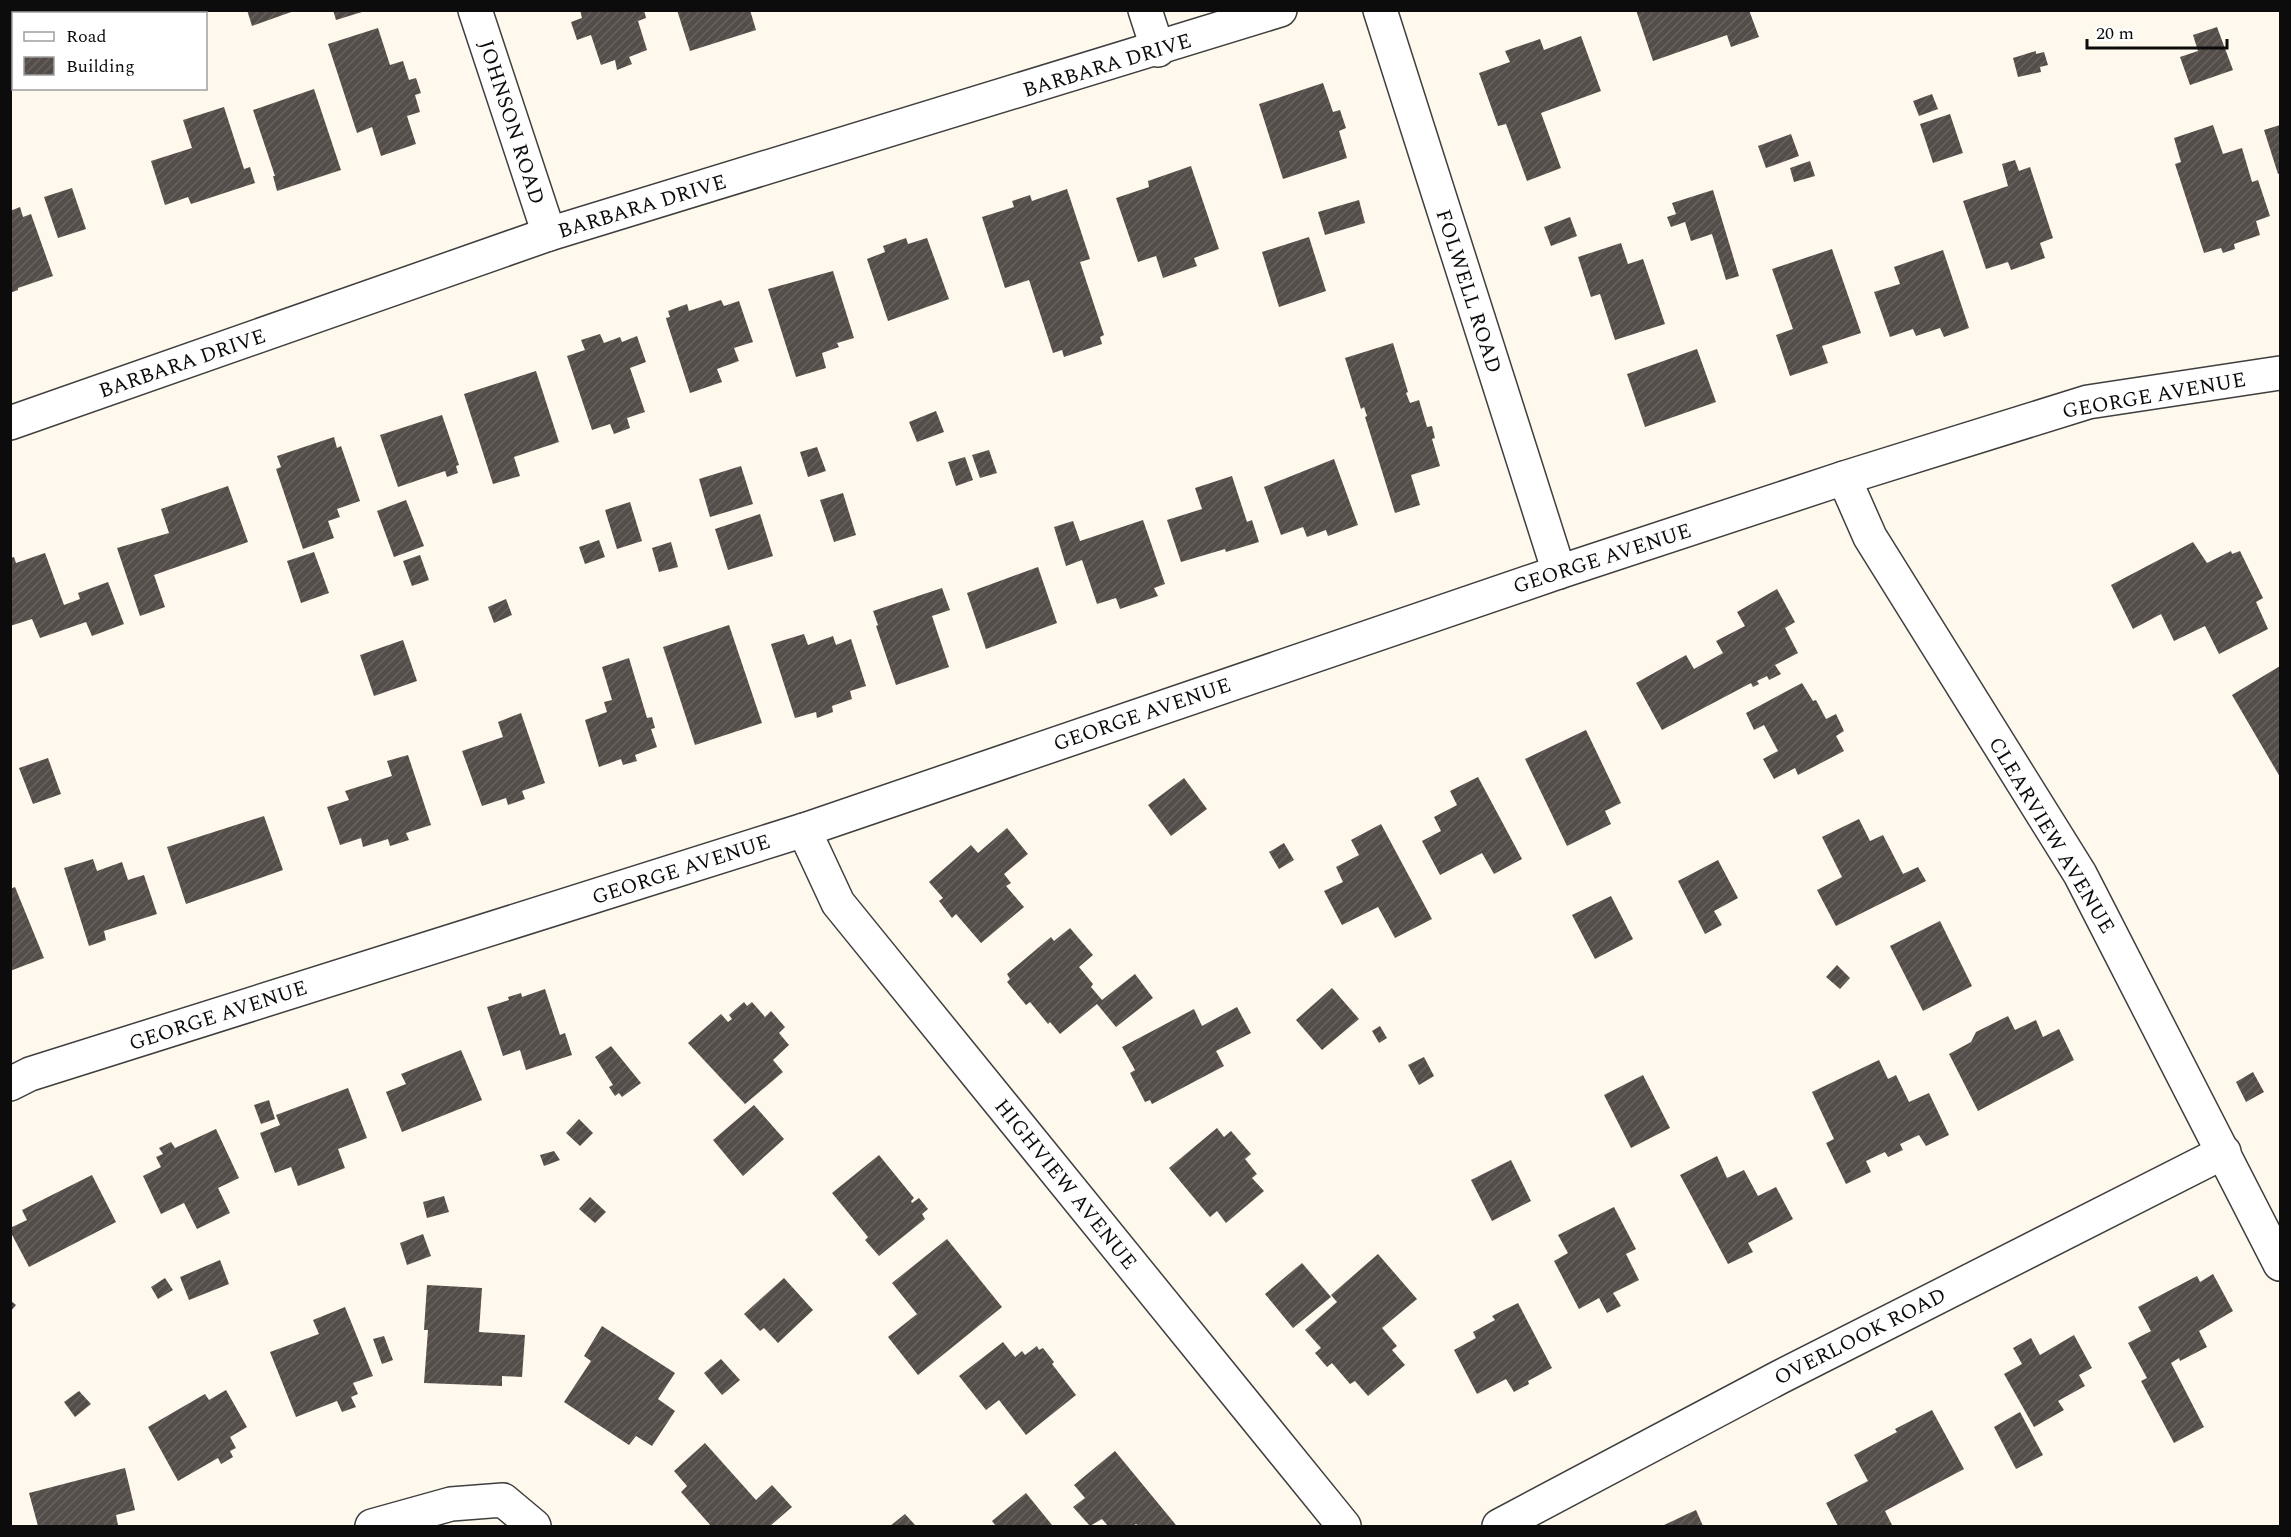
<svg xmlns="http://www.w3.org/2000/svg" width="2291" height="1537" font-family="Spectral,serif">
	<style>
		.building { fill: url(#building-hatch) }
		.lines { fill: none; stroke-linecap: round; stroke-linejoin: round }
		.minor-casing { stroke: #3f3f3f; stroke-width: 36 }
		.minor { stroke: #fff; stroke-width: 33 }
		.labels { text-anchor: middle; stroke-width: 6; stroke-linejoin: round; paint-order: stroke }
		.street-label { font-size: 21px; fill: #0c0c0c; stroke: #fff }
	</style>
	<defs>
		<pattern id="building-hatch" width="6" height="6" patternUnits="userSpaceOnUse" patternTransform="scale(1.5)"><rect width="6" height="6" fill="#544d49"/><path d="M-1 1l2-2M0 6l6-6M5 7l2-2" fill="none" stroke="#68625f"/></pattern>
	</defs>
	<rect width="100%" height="100%" fill="#fef9ec"/>
	<!-- building -->
	<g class="building">
		<path d="M247 10H294V11L252 26Z"/>
		<path d="M333 10H361L362 12 336 20Z"/>
		<path d="M580 10H644L646 18 638 21 647 50 629 57 632 64 617 70 615 60 601 65 591 35 577 40 571 22 582 18Z"/>
		<path d="M677 10H750L756 30 690 51Z"/>
		<path d="M1636 10H1749L1759 37 1731 47 1727 35 1653 61Z"/>
		<path d="M2217 27 2233 70 2190 85 2180 57 2198 51 2193 35Z"/>
		<path d="M378 28 390 65 403 61 409 80 416 78 421 93 415 95 420 112 407 116 416 144 381 156 372 127 357 133 328 44Z"/>
		<path d="M1581 36 1601 91 1541 113 1561 168 1527 181 1506 124 1498 126 1479 73 1510 62 1505 51 1540 39 1544 50Z"/>
		<path d="M2036 51V54L2044 52 2048 65 2040 67 2041 72 2018 77 2013 58Z"/>
		<path d="M1323 83 1333 112 1340 110 1346 128 1339 131 1347 158 1283 179 1259 104Z"/>
		<path d="M314 89 341 170 277 191 273 176H275L253 110Z"/>
		<path d="M1932 94 1938 109 1919 116 1913 101Z"/>
		<path d="M224 107 244 169 250 167 255 183 191 204 188 197 165 205 151 161 192 148 183 120Z"/>
		<path d="M1950 114 1963 153 1933 163 1920 124Z"/>
		<path d="M2213 125 2223 154 2242 148 2252 182 2258 180 2270 216 2256 221 2260 235 2234 244 2235 249 2223 253 2221 248 2204 253 2175 164 2181 162 2174 138Z"/>
		<path d="M2280 125V173L2278 174 2264 130Z"/>
		<path d="M1791 134 1799 156 1766 168 1758 146Z"/>
		<path d="M2015 160 2019 171 2030 167 2053 238 2040 243 2045 258 2011 270 2008 262 1986 269 1963 201 2008 186 2002 164Z"/>
		<path d="M1810 161 1815 176 1794 182 1790 168Z"/>
		<path d="M1191 166 1219 249 1194 258 1197 266 1163 278 1156 256 1138 262 1116 198 1149 187 1148 181Z"/>
		<path d="M72 188 86 229 58 238 44 197Z"/>
		<path d="M1067 189 1090 259 1080 262 1104 335 1100 337 1102 344 1064 357 1062 350 1053 353 1029 280 1005 288 982 217 1014 207 1012 201 1030 195 1032 201Z"/>
		<path d="M1713 190 1739 276 1726 280 1712 234 1691 241 1685 222 1671 227 1667 217 1676 214 1672 203Z"/>
		<path d="M1359 200 1365 223 1325 235 1318 212Z"/>
		<path d="M20 207 23 217 31 214 53 276 18 288V290L10 293V211Z"/>
		<path d="M1570 217 1577 236 1551 246 1544 227Z"/>
		<path d="M1309 237 1326 291 1279 307 1262 252Z"/>
		<path d="M906 238 908 244 927 238 949 299 888 321 867 259 885 252 883 246Z"/>
		<path d="M1621 243 1628 264 1643 259 1665 324 1615 340 1600 294 1591 297 1578 257Z"/>
		<path d="M1832 249 1861 333 1822 346 1828 363 1790 376 1776 335 1793 329 1772 269Z"/>
		<path d="M1943 250 1969 328 1944 337 1940 328 1916 336 1913 329 1890 337 1874 292 1900 284 1894 267Z"/>
		<path d="M833 271 854 338 837 343 839 347 822 353 826 368 796 377 768 289Z"/>
		<path d="M721 300 724 306 739 301 753 342 734 348 739 361 717 369 722 382 690 393 667 322 666 318 670 317 668 311 687 304 689 311Z"/>
		<path d="M600 334 604 343 620 337 622 342 637 336 646 362 630 368 645 412 627 418 630 428 614 434 610 424 592 430 567 356 585 350 581 340Z"/>
		<path d="M1393 343 1408 392 1406 393 1410 403 1419 400 1427 427 1432 426 1435 438 1432 439 1440 466 1411 475 1420 505 1395 513 1365 417 1367 416 1364 407 1361 409 1345 358Z"/>
		<path d="M1697 349 1716 402 1645 427 1627 374Z"/>
		<path d="M536 371 559 442 514 457 520 476 493 484 464 394Z"/>
		<path d="M936 411 944 432 917 442 909 422Z"/>
		<path d="M442 415 459 465 456 466 458 473 447 477 445 471 398 487 380 435Z"/>
		<path d="M334 437 337 448 341 446 360 501 337 509 340 517 328 521 334 538 303 549 276 469 281 467 277 456Z"/>
		<path d="M817 447 826 471 808 477 800 452Z"/>
		<path d="M989 450 997 473 980 478 972 455Z"/>
		<path d="M965 457 973 480 956 486 948 462Z"/>
		<path d="M1334 459 1358 525 1328 536 1326 530 1307 537 1303 527 1281 535 1264 487Z"/>
		<path d="M741 466 753 504 710 517 699 479Z"/>
		<path d="M1232 476 1247 522 1252 520 1259 542 1226 552 1225 549 1181 562 1167 520 1202 509 1195 488Z"/>
		<path d="M228 486 248 542 154 575 165 607 140 616 117 548 169 533 161 509Z"/>
		<path d="M843 493 856 535 834 542 820 500Z"/>
		<path d="M406 500 424 546 394 557 377 511Z"/>
		<path d="M630 502 642 541 617 549 605 510Z"/>
		<path d="M760 514 773 556 728 570 715 529Z"/>
		<path d="M1143 520 1165 584 1154 588 1158 596 1120 609 1116 598 1097 604 1082 560 1066 566 1054 527 1073 521 1080 541Z"/>
		<path d="M599 540 605 557 585 564 579 547Z"/>
		<path d="M671 542 678 567 659 572 652 548Z"/>
		<path d="M2193 542 2207 563 2231 551 2232 554 2240 551 2263 598 2256 602 2268 629 2219 654 2205 626 2174 641 2161 614 2133 629 2111 585Z"/>
		<path d="M314 552 329 593 301 603 287 561Z"/>
		<path d="M45 553 64 605 80 599 78 593 108 582 124 624 92 636 86 622 40 638 32 619 10 626V558L14 557 16 563Z"/>
		<path d="M420 555 429 580 412 586 403 561Z"/>
		<path d="M1038 567 1057 623 986 649 967 593Z"/>
		<path d="M942 588 950 610 932 616 949 667 896 685 876 626 878 625 873 611Z"/>
		<path d="M1777 589 1795 622 1785 628 1798 653 1775 665 1781 674 1769 680 1767 676 1757 681 1759 684 1753 687 1751 683 1662 730 1636 683 1686 655 1694 669 1723 653 1716 641 1745 626 1737 612Z"/>
		<path d="M506 599 512 615 494 623 488 607Z"/>
		<path d="M729 625 762 723 695 745 663 647Z"/>
		<path d="M804 634 808 645 833 636 836 645 851 639 866 686 850 691 852 699 832 706 833 712 817 718 816 712 795 718 771 644Z"/>
		<path d="M403 640 417 681 374 696 360 655Z"/>
		<path d="M629 658 647 718 652 717 655 728 651 729 657 747 635 755 637 761 623 765 621 759 599 767 585 720 607 712 604 702 612 700 602 667Z"/>
		<path d="M2280 666V777L2232 695Z"/>
		<path d="M1802 683 1813 701 1816 700 1826 719 1836 714 1844 731 1836 736 1844 751 1798 775 1795 768 1774 779 1763 759 1778 751 1764 725 1754 730 1746 713Z"/>
		<path d="M521 713 545 783 522 791 525 799 508 805 506 798 482 806 462 751 503 737 498 722Z"/>
		<path d="M1586 730 1621 803 1605 811 1611 824 1567 846 1525 759Z"/>
		<path d="M408 755 431 825 406 833 409 840 390 846 388 839 363 847 361 838 340 845 327 807 349 800 345 791 392 776 387 761Z"/>
		<path d="M48 758 61 794 33 804 19 768Z"/>
		<path d="M1478 777 1522 859 1494 874 1482 853 1440 875 1422 841 1441 831 1434 817 1457 805 1450 791Z"/>
		<path d="M1184 778 1207 809 1171 836 1148 805Z"/>
		<path d="M264 816 283 870 186 904 167 847Z"/>
		<path d="M1859 819 1870 841 1883 835 1903 874 1918 867 1926 881 1836 926 1817 890 1842 877 1822 837Z"/>
		<path d="M1381 824 1432 919 1395 938 1378 907 1342 925 1324 891 1343 882 1336 867 1359 855 1351 840Z"/>
		<path d="M1007 828 1028 854 1004 874 1011 883 1006 886 1024 907 981 943 956 914 952 918 939 901 943 898 929 882 971 845 978 853Z"/>
		<path d="M1284 843 1294 860 1279 869 1269 852Z"/>
		<path d="M93 859 97 871 122 862 128 880 144 875 157 914 104 931 106 940 89 946 64 868Z"/>
		<path d="M1718 860 1738 898 1714 911 1722 925 1705 934 1678 881Z"/>
		<path d="M15 887 44 958 10 971V889Z"/>
		<path d="M1611 896 1633 939 1595 959 1572 915Z"/>
		<path d="M1940 921 1972 986 1923 1011 1890 946Z"/>
		<path d="M1070 928 1093 955 1079 967 1093 984 1091 987 1102 1000 1135 974 1153 998 1116 1027 1097 1004 1060 1034 1050 1022 1048 1024 1030 1002 1026 1005 1007 982 1010 979 1007 974 1051 937 1054 941Z"/>
		<path d="M1837 965 1850 978 1840 989 1826 977Z"/>
		<path d="M1332 988 1359 1019 1322 1050 1296 1020Z"/>
		<path d="M545 989 560 1035 565 1033 572 1055 526 1070 520 1050 503 1056 487 1007 509 1000 508 997 521 993 522 997Z"/>
		<path d="M744 1002 747 1006 752 1002 765 1017 771 1011 785 1027 779 1033 789 1045 773 1060 783 1072 745 1104 688 1043 721 1014 728 1022 732 1019 729 1015Z"/>
		<path d="M1237 1007 1251 1033 1216 1051 1224 1066 1152 1104 1150 1100 1145 1102 1130 1073 1135 1070 1122 1047 1194 1009 1202 1026Z"/>
		<path d="M2008 1016 2015 1030 2036 1020 2043 1037 2059 1029 2074 1060 1978 1111 1949 1054 1971 1042 1976 1032Z"/>
		<path d="M1380 1026 1387 1038 1379 1043 1372 1031Z"/>
		<path d="M611 1046 641 1083 622 1097 619 1093 615 1096 609 1087 613 1085 595 1057Z"/>
		<path d="M461 1050 482 1100 402 1132 386 1092 406 1084 401 1074Z"/>
		<path d="M1424 1057 1434 1076 1419 1085 1408 1065Z"/>
		<path d="M1879 1060 1888 1079 1896 1075 1909 1102 1929 1093 1949 1135 1926 1146 1919 1135 1900 1144 1903 1150 1888 1157 1885 1152 1866 1161 1871 1172 1846 1184 1826 1143 1834 1139 1812 1092Z"/>
		<path d="M2253 1072 2264 1092 2246 1102 2236 1082Z"/>
		<path d="M1643 1075 1670 1128 1631 1148 1604 1095Z"/>
		<path d="M348 1088 367 1138 338 1149 345 1168 298 1186 291 1167 275 1173 260 1133 280 1125 276 1115Z"/>
		<path d="M269 1100 275 1119 261 1124 254 1105Z"/>
		<path d="M754 1105 784 1139 743 1176 713 1140Z"/>
		<path d="M579 1119 593 1133 580 1146 566 1133Z"/>
		<path d="M1217 1128 1224 1137 1231 1131 1251 1154 1245 1159 1257 1174 1252 1178 1264 1191 1226 1223 1217 1211 1210 1217 1169 1168Z"/>
		<path d="M216 1129 239 1178 218 1188 230 1213 197 1229 184 1203 161 1214 143 1176 161 1167 156 1157 163 1154 159 1148 171 1142 175 1148Z"/>
		<path d="M554 1151 560 1160 544 1166 540 1155Z"/>
		<path d="M879 1155 914 1198 911 1201 912 1203 919 1198 928 1209 922 1214 925 1219 879 1256 865 1240 868 1237 832 1193Z"/>
		<path d="M1717 1156 1727 1178 1744 1170 1758 1196 1776 1187 1793 1219 1748 1243 1753 1252 1728 1264 1680 1175Z"/>
		<path d="M1511 1160 1531 1201 1492 1221 1471 1180Z"/>
		<path d="M92 1175 116 1222 29 1267 10 1231V1228L27 1220 22 1210Z"/>
		<path d="M444 1196 449 1212 427 1218 423 1202Z"/>
		<path d="M590 1197 606 1212 595 1223 579 1209Z"/>
		<path d="M1614 1207 1636 1249 1626 1254 1639 1280 1613 1293 1621 1306 1607 1313 1599 1298 1579 1309 1554 1261 1568 1253 1558 1235Z"/>
		<path d="M423 1234 431 1256 407 1265 400 1243Z"/>
		<path d="M947 1239 1002 1307 918 1375 888 1337 917 1314 892 1283Z"/>
		<path d="M1378 1254 1417 1299 1382 1328 1397 1346 1392 1350 1405 1365 1368 1396 1355 1381 1350 1384 1332 1363 1327 1367 1315 1353 1321 1348 1305 1330 1337 1302 1331 1295Z"/>
		<path d="M220 1260 229 1284 189 1300 180 1277Z"/>
		<path d="M1302 1263 1331 1297 1293 1328 1265 1294Z"/>
		<path d="M2213 1274 2233 1311 2199 1331 2207 1347 2180 1361 2179 1358 2171 1363 2204 1427 2174 1443 2141 1381 2147 1378 2128 1343 2151 1331 2138 1307 2197 1276 2200 1282Z"/>
		<path d="M165 1278 173 1290 158 1299 151 1287Z"/>
		<path d="M784 1278 813 1310 778 1343 764 1328 760 1331 744 1314Z"/>
		<path d="M427 1285 482 1288 479 1332 525 1335 522 1377 502 1376V1386L424 1383 428 1330H424Z"/>
		<path d="M10 1300 16 1305 10 1312Z"/>
		<path d="M1518 1303 1552 1368 1528 1381 1529 1384 1514 1392 1506 1379 1477 1394 1454 1350 1476 1338 1473 1332 1495 1320 1492 1316Z"/>
		<path d="M345 1307 373 1376 353 1383 358 1394 351 1397 356 1407 342 1412 337 1401 296 1417 270 1352 319 1334 313 1320Z"/>
		<path d="M602 1326 675 1373 658 1399 675 1411 652 1446 636 1436 629 1445 564 1402 591 1361 584 1356Z"/>
		<path d="M2074 1335 2092 1368 2079 1375 2085 1386 2058 1401 2064 1410 2034 1427 2004 1374 2022 1364 2013 1348 2031 1338 2040 1355Z"/>
		<path d="M384 1336 393 1360 382 1364 373 1339Z"/>
		<path d="M1003 1342 1015 1357 1022 1351 1025 1355 1037 1346 1039 1350 1043 1348 1054 1362 1052 1364 1076 1395 1026 1435 999 1400 986 1410 959 1376Z"/>
		<path d="M721 1359 740 1380 722 1395 704 1373Z"/>
		<path d="M226 1390 247 1427 230 1437 236 1448 230 1451 233 1457 221 1464 218 1458 178 1481 148 1427 205 1394 209 1400Z"/>
		<path d="M79 1391 91 1404 75 1417 64 1402Z"/>
		<path d="M1932 1410 1964 1469 1885 1511 1892 1525 1890 1526H1838L1826 1503 1868 1481 1854 1455 1897 1432 1895 1429Z"/>
		<path d="M2020 1412 2043 1455 2016 1469 1994 1427Z"/>
		<path d="M705 1443 756 1500 772 1485 792 1507 770 1526H711L681 1492 687 1486 674 1471Z"/>
		<path d="M1115 1451 1176 1525 1174 1526H1139L1136 1524 1133 1526H1108L1102 1519 1090 1526 1073 1507 1085 1498 1074 1485Z"/>
		<path d="M125 1468 135 1510 116 1515 118 1525 38 1526 29 1493Z"/>
		<path d="M1026 1493 1052 1525 1050 1526H996L992 1521Z"/>
		<path d="M1696 1510 1703 1526H1662Z"/>
		<path d="M905 1514 916 1526H890Z"/>
	</g>
	<g class="lines">
		<defs>
			<g id="minor">
				<path d="M475 10 549 234"/>
				<path d="M1145 10 1158 50"/>
				<path d="M1380 10 1559 572"/>
				<path d="M10 423 549 234 1280 10"/>
				<path d="M1844 478 1870 537 2080 874 2280 1264"/>
				<path d="M804 830 838 903 1344 1526"/>
				<path d="M10 1084 30 1074 804 830 1559 572 1844 478 2088 402 2280 373"/>
				<path d="M372 1526 451 1504 503 1500 534 1526"/>
				<path d="M1499 1526 1780 1377 2224 1152"/>
			</g>
		</defs>
		<!-- minor casing -->
		<use href="#minor" class="minor-casing"/>
		<!-- minor -->
		<use href="#minor" class="minor"/>
	</g>
	<g class="labels">
		<!-- street labels -->
		<g class="street-label">
			<text transform="translate(1107 65) rotate(-17)" y="7">BARBARA DRIVE</text>
			<text transform="translate(512 122) rotate(72)" y="7">JOHNSON ROAD</text>
			<text transform="translate(642 206) rotate(-17)" y="7">BARBARA DRIVE</text>
			<text transform="translate(1469 291) rotate(72)" y="7">FOLWELL ROAD</text>
			<text transform="translate(182 363) rotate(-19)" y="7">BARBARA DRIVE</text>
			<text transform="translate(2154 395) rotate(-10)" y="7">GEORGE AVENUE</text>
			<text transform="translate(1602 558) rotate(-18)" y="7">GEORGE AVENUE</text>
			<text transform="translate(1142 714) rotate(-19)" y="7">GEORGE AVENUE</text>
			<text transform="translate(2052 835) rotate(59)" y="7">CLEARVIEW AVENUE</text>
			<text transform="translate(681 869) rotate(-18)" y="7">GEORGE AVENUE</text>
			<text transform="translate(218 1015) rotate(-18)" y="7">GEORGE AVENUE</text>
			<text transform="translate(1066 1184) rotate(51)" y="7">HIGHVIEW AVENUE</text>
			<text transform="translate(1860 1336) rotate(-27)" y="7">OVERLOOK ROAD</text>
		</g>
	</g>
	<!-- border -->
	<rect width="2291" height="1537" fill="none" stroke="#0c0c0c" stroke-width="24"/>
	<!-- legend -->
	<rect x="12" y="12" width="195" height="78" fill="#ffffff" stroke="#9e9e9e" stroke-width="1.5"/>
	<rect x="24" y="32" width="30" height="9" fill="#ffffff" stroke="#9e9e9e" stroke-width="1.5"/>
	<text x="66" y="42" font-size="18" fill="#0c0c0c">Road</text>
	<rect x="24" y="57" width="30" height="18" fill="url(#building-hatch)" stroke="#9e9e9e" stroke-width="1.5"/>
	<text x="66" y="72" font-size="18" fill="#0c0c0c">Building</text>
	<!-- scale -->
	<path d="M2087 39v9h140v-9" fill="none" stroke="#0c0c0c" stroke-width="3"/>
	<text x="2096" y="39" font-size="18" fill="#0c0c0c" stroke="#ffffff" stroke-width="4.5" paint-order="stroke">20 m</text>
</svg>
